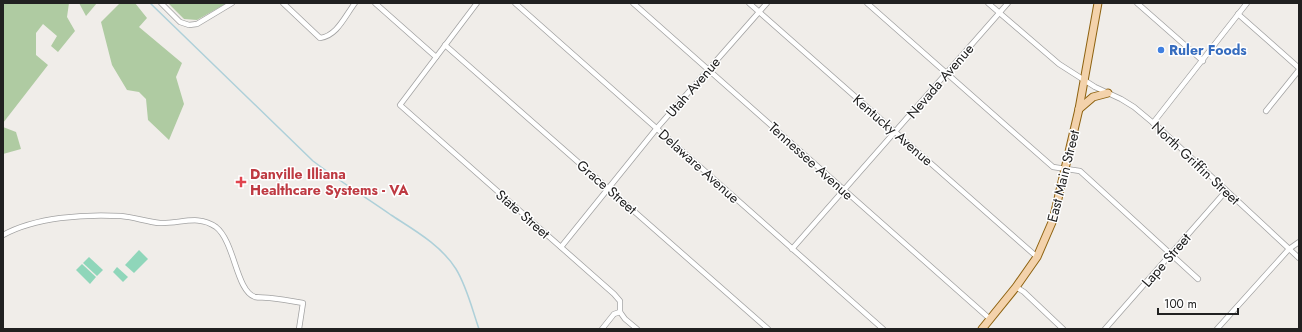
<svg xmlns="http://www.w3.org/2000/svg" width="1302" height="332" font-family="Jost,sans-serif">
	<style>
		.forest { fill: #afcba2 }
		.pitch { fill: #8fd6ba }
		.lines { fill: none; stroke-linecap: round; stroke-linejoin: round }
		.stream { stroke: #aed0d9; stroke-width: 1.5 }
		.street-casing { stroke: #a2a2a2; stroke-width: 6 }
		.primary-casing { stroke: #8e6210; stroke-width: 9 }
		.street { stroke: #fff; stroke-width: 4.5 }
		.primary { stroke: #f3d2ab; stroke-width: 7 }
		.shop-dot { fill: #3f7fe0; stroke: #fff; stroke-width: 1.5 }
		.health-dot { fill: #e0444e; stroke: #fff; stroke-width: 1.5 }
		.labels { text-anchor: middle; stroke-width: 3; stroke-linejoin: round; paint-order: stroke }
		.shop-label { font-size: 14px; font-weight: bold; fill: #366cbe; stroke: #fff; text-anchor: start }
		.street-label { font-size: 14px; fill: #212121; stroke: #fff }
		.health-label { font-size: 14px; font-weight: bold; fill: #be3a42; stroke: #fff; text-anchor: start }
	</style>
	<rect width="100%" height="100%" fill="#f0ede9"/>
	<!-- forest -->
	<g class="forest">
		<path d="M3 3H69L67 17 75 31 58 52 51 46 57 36 43 24 36 33V55L48 65 3 123Z"/>
		<path d="M79 3H97L86 16Z"/>
		<path d="M120 3H135L147 18 139 27 182 63 176 77 184 104 169 140 148 120 146 99 139 92 127 90 112 65 101 22Z"/>
		<path d="M168 3H227L197 20 184 19Z"/>
		<path d="M3 127 16 132 21 149 3 154Z"/>
	</g>
	<!-- pitch -->
	<g class="pitch">
		<path d="M139 250 148 259 134 273 125 265Z"/>
		<path d="M89 257 103 270 97 276 83 263Z"/>
		<path d="M82 264 96 277 90 284 76 270Z"/>
		<path d="M117 267 128 277 123 282 113 272Z"/>
	</g>
	<g class="lines">
		<!-- stream -->
		<path class="stream" d="M150 3 313 161C338 180 365 197 391 215 414 230 441 245 456 269 467 287 472 309 479 329"/>
		<defs>
			<g id="street">
				<path d="M161 3 180 22 189 25 197 24 232 3"/>
				<path d="M283 3 320 38C337 36 345 16 355 3"/>
				<path d="M375 3 436 57"/>
				<path d="M477 3 400 105 614 294 620 301V312L625 319 637 329"/>
				<path d="M515 3 883 329"/>
				<path d="M633 3 990 319"/>
				<path d="M749 3 1037 257"/>
				<path d="M867 3 1053 167 1080 171 1091 181 1198 279"/>
				<path d="M988 3 1059 64 1095 87 1121 99 1134 107 1158 127 1299 258"/>
				<path d="M1137 3 1203 61"/>
				<path d="M1238 14 1299 68"/>
				<path d="M445 45 768 329"/>
				<path d="M1266 111 1299 70"/>
				<path d="M1153 123 1247 3"/>
				<path d="M3 235C36 217 84 214 121 216 134 217 147 222 160 223 180 224 198 214 216 227 235 242 236 291 255 297 259 298 265 297 270 298 281 299 292 301 303 303L299 329"/>
				<path d="M561 247 657 128 767 3"/>
				<path d="M792 249 1008 3"/>
				<path d="M1016 287 1024 292 1063 329"/>
				<path d="M602 329 614 314 620 312"/>
				<path d="M1105 329 1226 191"/>
				<path d="M1217 329 1289 249 1299 242"/>
			</g>
			<g id="primary">
				<path d="M1079 109 1093 97 1108 93"/>
				<path d="M982 329 1016 287 1037 257 1053 220 1079 109 1098 3"/>
			</g>
		</defs>
		<!-- street casing -->
		<use href="#street" class="street-casing"/>
		<!-- primary casing -->
		<use href="#primary" class="primary-casing"/>
		<!-- street -->
		<use href="#street" class="street"/>
		<!-- primary -->
		<use href="#primary" class="primary"/>
	</g>
	<!-- markers -->
	<circle class="shop-dot" cx="1161" cy="50" r="4"/>
	<path class="health-dot" d="M239 176h4v4h4v4h-4v4h-4v-4h-4v-4h4z"/>
	<g class="labels">
		<!-- shop labels -->
		<g class="shop-label">
			<text x="1169" y="55">Ruler Foods</text>
		</g>
		<!-- street labels -->
		<g class="street-label">
			<text transform="translate(940 81) rotate(-49)" y="5">Nevada Avenue</text>
			<text transform="translate(693 87) rotate(-49)" y="5">Utah Avenue</text>
			<text transform="translate(893 130) rotate(41)" y="5">Kentucky Avenue</text>
			<text transform="translate(811 161) rotate(42)" y="5">Tennessee Avenue</text>
			<text transform="translate(1196 163) rotate(43)" y="5">North Griffin Street</text>
			<text transform="translate(699 166) rotate(42)" y="5">Delaware Avenue</text>
			<text transform="translate(1063 176) rotate(-76)" y="5">East Main Street</text>
			<text transform="translate(607 187) rotate(41)" y="5">Grace Street</text>
			<text transform="translate(523 214) rotate(41)" y="5">State Street</text>
			<text transform="translate(1166 260) rotate(-49)" y="5">Lape Street</text>
		</g>
		<!-- health labels -->
		<g class="health-label">
			<text x="250" y="179">Danville Illiana<tspan x="250" dy="16">Healthcare Systems - VA</tspan></text>
		</g>
	</g>
	<!-- border -->
	<rect width="1302" height="332" fill="none" stroke="#212121" stroke-width="8"/>
	<!-- scale -->
	<path d="M1158 308v6h80v-6" fill="none" stroke="#212121" stroke-width="2"/>
	<text x="1164" y="308" font-size="12" fill="#212121" stroke="#ffffff" stroke-width="3" paint-order="stroke">100 m</text>
</svg>
